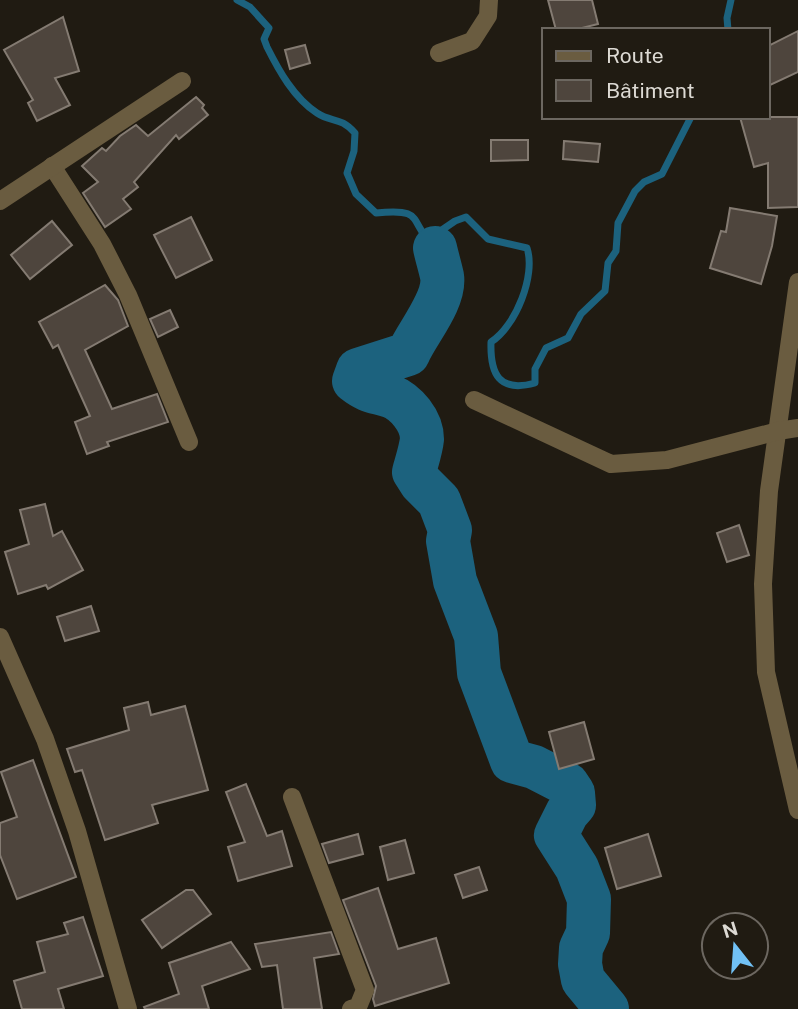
<svg xmlns="http://www.w3.org/2000/svg" width="798" height="1009" font-family="'Public Sans',sans-serif">
	<style>
		.lines { fill: none; stroke-linecap: round; stroke-linejoin: round }
		.stream { stroke: #1c627e; stroke-width: 7 }
		.river { stroke: #1c627e; stroke-width: 44 }
		.building { fill: #4e453d; stroke: #847b72; stroke-width: 2 }
		.street { stroke: #6a5c40; stroke-width: 18 }
	</style>
	<rect width="100%" height="100%" fill="#201b12"/>
	<g class="lines">
		<!-- stream -->
		<g class="stream">
			<path d="M237 0 250 7 269 28 264 39 267 47C279 71 294 98 317 113 332 123 340 116 355 133L354 151 347 173 356 194 376 213C427 208 407 221 435 248"/>
			<path d="M728 30 727 18 731 0"/>
			<path d="M435 248 436 234 455 221 466 217 488 239 527 248C536 275 516 326 491 342 490 374 499 393 535 383V369L546 348 568 338 581 314 605 291 608 263 616 251 618 223 635 191 644 182 662 174 691 117"/>
		</g>
		<!-- river -->
		<path class="river" d="M435 248C437 257 440 267 442 276 446 300 417 333 408 354L358 370 354 381C368 392 374 391 390 396 406 402 422 421 422 439 421 449 417 461 414 472L421 483 439 501 450 530 448 541 455 581 476 636 479 673 512 761 534 767 567 784 573 793 574 805 567 813 556 835 577 868 589 899 588 933 581 948 580 964 583 980 607 1009"/>
	</g>
	<!-- building -->
	<g class="building">
		<path d="M548 0H592L598 24 574 30H556Z"/>
		<path d="M63 17 79 71 55 78 70 105 37 121 28 103 33 100 4 50Z"/>
		<path d="M798 31V72L768 86V46Z"/>
		<path d="M305 45 310 63 290 69 285 50Z"/>
		<path d="M196 97 204 105 202 108 208 115 179 139 176 135 134 182 138 187 123 199 131 209 105 227 83 193 98 182 82 166 102 148 106 151 120 136 136 125 148 136Z"/>
		<path d="M740 117H798V207L768 208V163L754 167Z"/>
		<path d="M491 140H528V160L491 161Z"/>
		<path d="M564 141 600 144 598 162 563 159Z"/>
		<path d="M730 208 777 216 772 246 761 284 710 268 721 231 726 232Z"/>
		<path d="M191 217 212 260 176 278 154 235Z"/>
		<path d="M52 221 72 245 30 279 11 255Z"/>
		<path d="M105 285 118 300 128 326 85 350 112 409 157 394 168 422 107 442 109 446 87 454 75 422 90 416 58 345 53 348 39 322Z"/>
		<path d="M170 310 178 327 158 337 150 319Z"/>
		<path d="M45 504 53 536 62 531 83 570 48 589 46 585 18 594 5 552 29 544 20 510Z"/>
		<path d="M739 525 749 555 727 562 717 533Z"/>
		<path d="M91 606 99 631 65 641 57 617Z"/>
		<path d="M148 702 151 715 185 706 208 790 152 805 158 823 105 840 82 770 75 772 67 749 129 730 124 708Z"/>
		<path d="M584 722 594 759 559 769 549 732Z"/>
		<path d="M33 760 76 877 17 899 0 855V823L17 817 1 772Z"/>
		<path d="M246 784 267 836 282 831 292 866 238 881 228 847 245 842 226 792Z"/>
		<path d="M358 834 363 854 329 863 322 844Z"/>
		<path d="M648 834 661 876 617 889 605 848Z"/>
		<path d="M405 840 414 873 388 880 380 847Z"/>
		<path d="M479 867 487 890 463 898 455 875Z"/>
		<path d="M378 888 398 949 436 938 449 983 375 1006 373 999 376 986 343 900Z"/>
		<path d="M186 890H193L211 914 162 948 142 920Z"/>
		<path d="M83 917 103 976 58 989 64 1009H22L14 981 45 972 37 942 68 934 64 923Z"/>
		<path d="M331 932 339 954 314 958 322 1009H283L277 965 262 967 255 944Z"/>
		<path d="M231 942 250 969 202 986 209 1009H145L144 1007 179 994 169 963Z"/>
	</g>
	<g class="lines">
		<!-- street -->
		<g class="street">
			<path d="M439 53 472 41 488 16 489 0"/>
			<path d="M52 166 102 244 128 295 189 442"/>
			<path d="M0 201 182 81"/>
			<path d="M798 282 769 491 763 584 766 672 798 810"/>
			<path d="M474 400 611 464 667 460 778 431 798 428"/>
			<path d="M0 637 45 739 77 831 128 1009"/>
			<path d="M292 797 365 990 358 1007 351 1009"/>
		</g>
	</g>
	<!-- legend -->
	<rect x="542" y="28" width="228" height="91" fill="#201b12" stroke="#6c6760" stroke-width="2"/>
	<rect x="556" y="51" width="35" height="10" fill="#6a5c40" stroke="#6c6760" stroke-width="2"/>
	<text x="606" y="63" font-size="21" fill="#dddad4">Route</text>
	<rect x="556" y="80" width="35" height="21" fill="#4e453d" stroke="#6c6760" stroke-width="2"/>
	<text x="606" y="98" font-size="21" fill="#dddad4">Bâtiment</text>
	<!-- north arrow -->
	<g transform="translate(735 946) rotate(343)"><circle r="33" fill="#201b12" stroke="#6c6760" stroke-width="2"/>
	<path d="M0-5L12 26L0 18L-12 26Z" fill="#71c1f5"/>
	<text y="-10" font-size="19" font-weight="bold" text-anchor="middle" fill="#dddad4">N</text>
	</g>
</svg>
